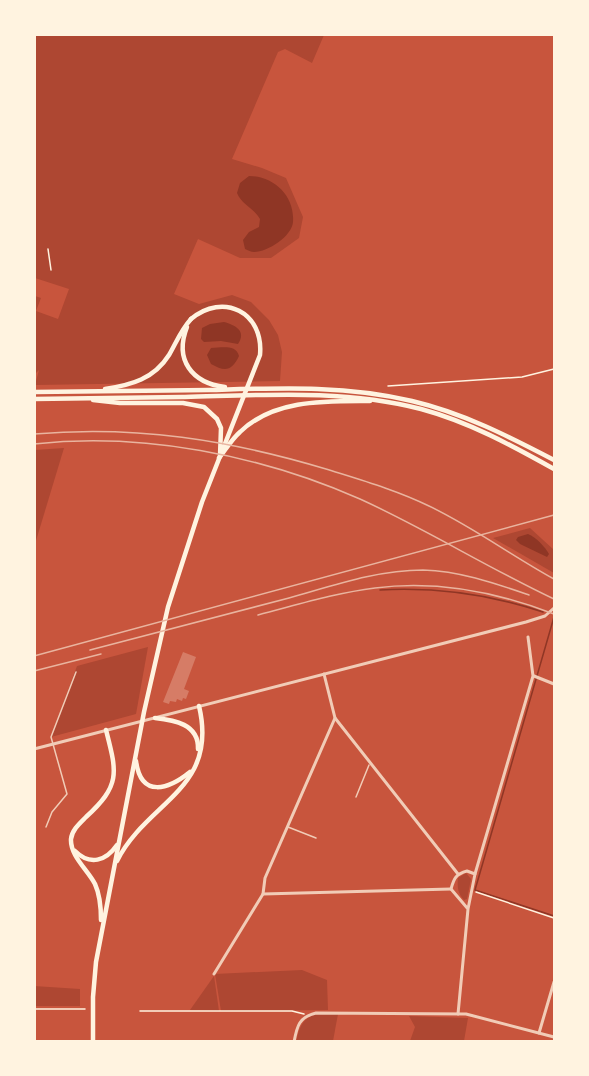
<svg xmlns="http://www.w3.org/2000/svg" width="589" height="1076" font-family="'Alegreya Sans',sans-serif">
	<style>
		.green { fill: #ae4732 }
		.water { fill: #8f3625 }
		.lines { fill: none; stroke-linecap: round; stroke-linejoin: round }
		.stream { stroke: #8f3625; stroke-width: 1.5 }
		.building { fill: #d67c66 }
		.path { stroke: #fff3e0; stroke-width: 1.5 }
		.service { stroke: #f1ccb7; stroke-width: 1.5 }
		.minor { stroke: #f1ccb7; stroke-width: 3 }
		.tertiary { stroke: #f1ccb7; stroke-width: 3 }
		.primary { stroke: #fff3e0; stroke-width: 4.5 }
		.trunk { stroke: #fff3e0; stroke-width: 4.5 }
		.rail { stroke: #e9b49f; stroke-width: 1.5 }
	</style>
	<rect width="100%" height="100%" fill="#c8553d"/>
	<!-- green -->
	<g class="green">
		<path d="M34 35H324L312 63 285 49 278 52 232 159 262 168 286 178 303 217 299 238 271 258H240L198 239 174 294 199 304 232 295 251 302 269 320 278 335 282 352 280 381 35 385 39 370 35 374V296L41 298 36 311 58 319 69 289 35 278Z"/>
		<path d="M64 448 35 544V450Z"/>
		<path d="M530 528 554 550V573L493 538Z"/>
		<path d="M148 647 136 714 51 737 77 666Z"/>
		<path d="M466 873 471 879 467 899 464 900C458 894 457 887 458 878Z"/>
		<path d="M302 970 327 980 328 1010 221 1011 215 974Z"/>
		<path d="M214 976 219 1011 190 1010Z"/>
		<path d="M34 986 80 989V1006H35Z"/>
		<path d="M318 1014H338L333 1041 296 1042C299 1027 303 1017 318 1014Z"/>
		<path d="M409 1016 468 1018 464 1041H410L415 1027Z"/>
	</g>
	<!-- water -->
	<g class="water">
		<path d="M249 176C273 176 295 195 293 222 292 236 268 252 254 252 251 252 248 250 245 249L243 240 249 232 259 227 260 219C254 208 242 205 237 193L240 183Z"/>
		<path d="M224 322C235 325 247 331 238 344L221 341 204 342 201 339 202 328 210 324Z"/>
		<path d="M211 348C221 348 236 344 239 356 232 371 225 372 211 364L207 355Z"/>
		<path d="M528 534C536 537 545 547 549 554L547 557 520 544 516 540 518 537Z"/>
	</g>
	<g class="lines">
		<!-- stream -->
		<g class="stream">
			<path d="M380 590C436 587 489 594 543 612"/>
			<path d="M554 617 475 890 554 916"/>
		</g>
	</g>
	<!-- building -->
	<path class="building" d="M183 652 196 657 184 689 189 691 186 699 183 698 182 701 177 699 176 702 170 701 169 704 163 702Z"/>
	<g class="lines">
		<!-- path -->
		<g class="path">
			<path d="M48 249 51 270"/>
			<path d="M388 386 522 377 554 369"/>
			<path d="M476 892 554 918"/>
			<path d="M34 1009H85"/>
			<path d="M140 1011H292L304 1014"/>
		</g>
		<!-- service -->
		<g class="service">
			<path d="M356 797 369 765"/>
			<path d="M46 827 52 812 67 794 51 737 76 672"/>
			<path d="M288 827 316 838"/>
		</g>
		<!-- minor -->
		<g class="minor">
			<path d="M324 674 335 718 458 874"/>
			<path d="M534 676 554 684"/>
			<path d="M475 874 533 676 528 637"/>
			<path d="M263 894 265 878 335 718"/>
			<path d="M214 974 263 894 451 889"/>
			<path d="M458 1014 468 909 475 874 467 871C456 874 454 878 451 889L468 909"/>
			<path d="M539 1033 554 982"/>
			<path d="M294 1042C297 1026 299 1017 316 1013L466 1014 554 1037"/>
		</g>
		<!-- tertiary -->
		<path class="tertiary" d="M34 749 526 622 545 616 554 608"/>
		<!-- primary -->
		<g class="primary">
			<path d="M155 718C174 720 199 724 198 749"/>
			<path d="M136 761C141 799 169 789 190 772"/>
			<path d="M75 851C90 866 106 861 117 845"/>
			<path d="M117 861C147 801 219 790 199 706"/>
			<path d="M101 920C101 907 100 895 95 884 88 870 70 856 71 839 72 830 80 823 86 817 121 785 117 773 106 730"/>
			<path d="M93 1042V997L96 962 144 712 168 607 202 502 260 355C264 312 223 292 191 319"/>
		</g>
		<!-- trunk -->
		<g class="trunk">
			<path d="M187 327C174 360 192 383 225 387"/>
			<path d="M105 389C131 385 154 379 169 355 176 343 181 330 191 319"/>
			<path d="M34 392C94 391 153 391 212 390 279 388 346 385 412 401 463 413 508 436 554 460"/>
			<path d="M34 399C85 398 135 398 185 397 264 395 344 389 421 409 469 422 511 445 554 469"/>
			<path d="M93 400 120 403H183L204 407 217 419 221 428 220 456"/>
			<path d="M219 458C226 449 232 439 240 432 274 399 326 401 370 401"/>
		</g>
		<!-- rail -->
		<g class="rail">
			<path d="M34 434C136 425 229 440 326 469 361 480 396 490 429 506 473 527 512 556 554 579"/>
			<path d="M34 444C143 432 260 455 360 499 426 529 488 568 554 599"/>
			<path d="M258 615C297 605 335 593 375 588 436 580 497 592 554 614"/>
			<path d="M90 650C156 633 222 615 289 598 332 586 377 570 423 570 460 571 494 583 529 595"/>
			<path d="M34 656 554 515"/>
			<path d="M34 671 101 654"/>
		</g>
	</g>
	<!-- border -->
	<rect width="589" height="1076" fill="none" stroke="#fff3e0" stroke-width="72"/>
</svg>
